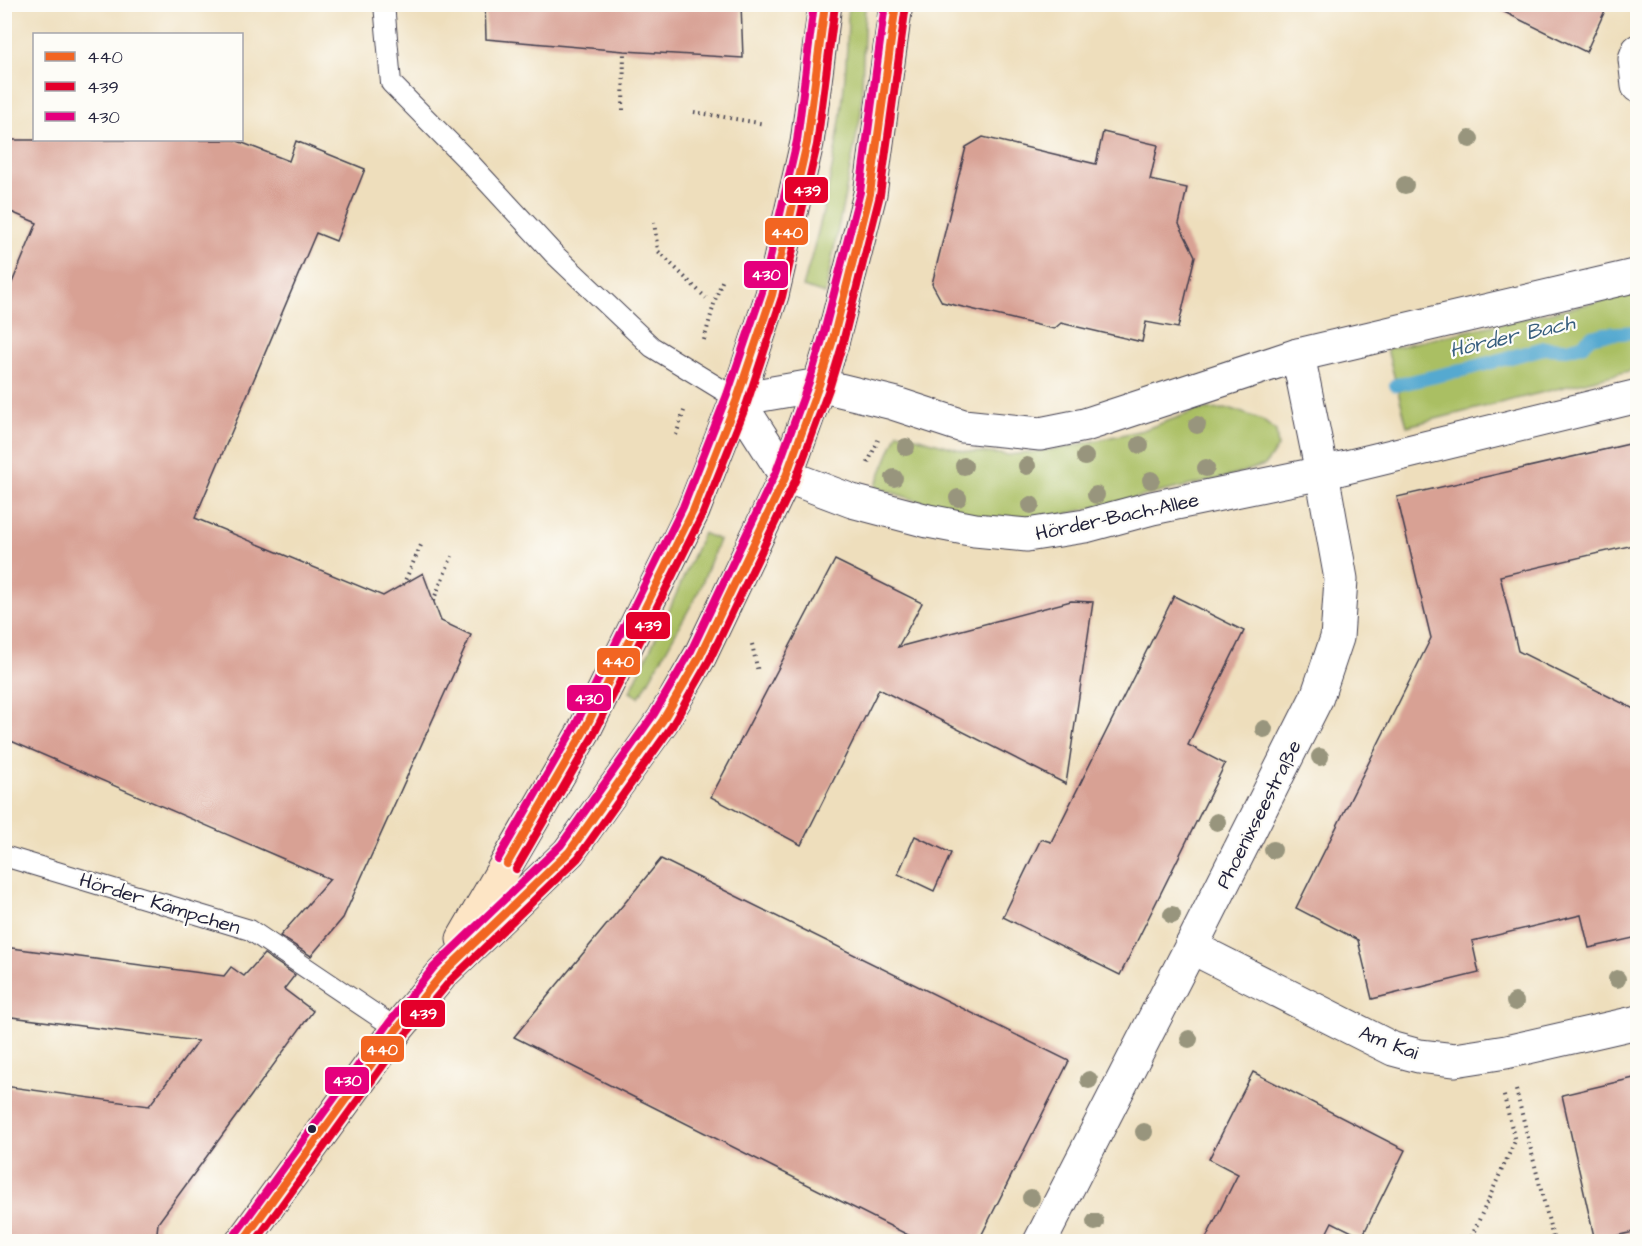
<svg xmlns="http://www.w3.org/2000/svg" width="1642" height="1246" font-family="'Architects Daughter',sans-serif">
	<style>
		.green { fill: #aabf64; stroke: #667050; stroke-width: 1.5 }
		.lines { fill: none; stroke-linecap: round; stroke-linejoin: round }
		.stream { stroke: #54a9d0; stroke-width: 14 }
		.building { fill: #d8a194 }
		.service-casing { stroke: #413e4e; stroke-width: 22 }
		.minor-casing { stroke: #413e4e; stroke-width: 35 }
		.secondary-casing { stroke: #413e4e; stroke-width: 35 }
		.path { stroke: #413e4e; stroke-width: 4; stroke-dasharray: 1.5 4.5; stroke-linecap: butt }
		.service { stroke: #fff; stroke-width: 20 }
		.minor { stroke: #fff; stroke-width: 33 }
		.secondary { stroke: #fde5c5; stroke-width: 33 }
		.bus-1-casing { stroke: #fdfcf7; stroke-width: 12 }
		.bus-2-casing { stroke: #fdfcf7; stroke-width: 12 }
		.bus-3-casing { stroke: #fdfcf7; stroke-width: 12 }
		.bus-1 { stroke: #f26522; stroke-width: 8 }
		.bus-2 { stroke: #e4002b; stroke-width: 8 }
		.bus-3 { stroke: #e5007d; stroke-width: 8 }
		.tree { fill: #98957d }
		.bus-dot { fill: #22223b; stroke: #fdfcf7; stroke-width: 2 }
		.labels { text-anchor: middle; stroke-width: 4.5; stroke-linejoin: round; paint-order: stroke }
		.street-label { font-size: 20px; fill: #22223b; stroke: #fdfcf7 }
		.water-label { font-size: 21px; font-style: italic; fill: #385f7e; stroke: #fdfcf7 }
		.line-badge { stroke: #fdfcf7; stroke-width: 2 }
		.badge-label { font-size: 16px; text-anchor: middle; font-weight: bold; fill: #fff }
	</style>
	<rect width="100%" height="100%" fill="#fdfcf7"/>
	<filter id="ink" filterUnits="userSpaceOnUse"><feTurbulence type="fractalNoise" baseFrequency=".0167" numOctaves="2"/><feDisplacementMap in="SourceGraphic" scale="12" xChannelSelector="R" yChannelSelector="G"/><feConvolveMatrix kernelMatrix="1 2 1 2 8 2 1 2 1" color-interpolation-filters="sRGB"/></filter>
	<filter id="wash" filterUnits="userSpaceOnUse"><feTurbulence type="fractalNoise" baseFrequency=".008" numOctaves="4" result="noise"/><feDisplacementMap in="SourceGraphic" scale="24" xChannelSelector="R" yChannelSelector="G"/><feGaussianBlur stdDeviation="1.35" result="paint"/><feColorMatrix in="noise" values="0 0 0 0 0 0 0 0 0 0 0 0 0 0 0 0 0 1.4 0 .05"/><feComposite in="paint" operator="in"/></filter>
	<g filter="url(#wash)">
		<rect width="100%" height="100%" fill="#eedebc"/>
		<!-- green -->
		<g class="green">
			<path d="M848 5H865L861 114 825 294 803 287C812 254 822 222 828 188 841 128 848 66 848 5Z"/>
			<path d="M1637 293V369L1407 426 1387 349Z"/>
			<path d="M1232 409 1262 420 1276 431 1278 447 1265 465 1227 477 1048 518 996 519 952 512 875 487 898 432 964 451 1009 455 1063 448 1143 430 1198 410Z"/>
			<path d="M703 533 719 540 698 593 643 691 638 697 630 692 670 608Z"/>
		</g>
		<g class="lines">
			<!-- stream -->
			<path class="stream" d="M1396 385 1463 370 1544 348 1567 349 1582 345 1591 337 1604 334 1638 332"/>
		</g>
		<g id="blocks">
			<!-- building -->
			<g class="building">
				<path d="M485 4H741L743 58 624 51 486 39Z"/>
				<path d="M1488 4H1608L1586 52Z"/>
				<path d="M1103 132 1158 145 1150 180 1187 188 1179 224 1195 256 1178 328 1146 322 1142 342 1061 323 1054 329 942 302 932 284 966 147 983 137 1096 164Z"/>
				<path d="M4 140H235L289 161 296 141 365 169 336 241 316 233 195 518 383 596 423 573 441 621 471 635 343 918 311 956 280 936 330 879 4 738V302L37 223 4 209Z"/>
				<path d="M1638 442V544L1500 576 1518 651 1638 711V937L1589 948 1581 915 1472 941 1479 973 1372 999 1358 940 1296 908 1431 638 1397 497Z"/>
				<path d="M835 560 922 603 898 647 1071 601 1093 602 1066 784 879 689 801 845 711 797Z"/>
				<path d="M1174 596 1244 631 1188 745 1225 764 1120 975 1003 917 1041 839 1051 842Z"/>
				<path d="M915 836 951 853 934 891 898 874Z"/>
				<path d="M661 859 1069 1061 978 1242H922L514 1037Z"/>
				<path d="M4 947 224 976 231 967 244 976 264 954 295 975 284 989 313 1011 158 1223 156 1242H4V1086L149 1106 198 1041 4 1016Z"/>
				<path d="M1253 1072 1405 1150 1362 1237 1332 1222 1322 1242H1204L1238 1174 1209 1159Z"/>
				<path d="M1638 1077V1231L1595 1241 1562 1095Z"/>
			</g>
		</g>
	</g>
	<g filter="url(#ink)">
		<use href="#blocks" fill-opacity="0" stroke="#413e4e" stroke-width="1.5"/>
		<g class="lines">
			<defs>
				<g id="service">
					<path d="M384 4 391 83 469 162 554 254 652 347 737 399"/>
					<path d="M4 856 250 930 397 1029"/>
				</g>
				<g id="minor">
					<path d="M1638 51 1635 59 1638 86"/>
					<path d="M1638 275 1298 355 1085 425 1040 434 963 426 893 403 819 385 737 399 786 476 852 501 928 521 975 530 1027 535 1085 526 1152 508 1322 473 1638 396"/>
					<path d="M1191 947 1393 1049 1419 1056 1455 1060 1506 1052 1638 1022"/>
					<path d="M1040 1242 1191 947 1317 697 1337 638 1341 579 1322 473 1298 355"/>
				</g>
				<g id="secondary">
					<path d="M463 939 584 731 693 511 737 399 772 295 807 143 825 4"/>
					<path d="M242 1242 397 1029 442 974 569 852 663 720 700 656 786 476 819 385 832 343 870 194 896 4"/>
				</g>
			</defs>
			<!-- service casing -->
			<use href="#service" class="service-casing"/>
			<!-- minor casing -->
			<use href="#minor" class="minor-casing"/>
			<!-- secondary casing -->
			<use href="#secondary" class="secondary-casing"/>
			<!-- path -->
			<g class="path">
				<path d="M623 110 624 51"/>
				<path d="M694 112 765 124"/>
				<path d="M654 222 658 251 706 298"/>
				<path d="M704 340 716 297 723 279"/>
				<path d="M676 435 685 408"/>
				<path d="M868 463 878 440"/>
				<path d="M403 585 422 543"/>
				<path d="M433 601 452 556"/>
				<path d="M752 644 758 672"/>
				<path d="M1516 1090 1554 1242"/>
				<path d="M1469 1242 1515 1141 1503 1092"/>
			</g>
			<!-- service -->
			<use href="#service" class="service"/>
			<!-- minor -->
			<use href="#minor" class="minor"/>
			<!-- secondary -->
			<use href="#secondary" class="secondary"/>
			<defs>
				<g id="bus-1">
					<path d="M507 864 584 731 693 511 737 399 772 295 807 143 825 4"/>
					<path d="M242 1242 397 1029 442 974 569 852 663 720 700 656 786 476 819 385 832 343 870 194 896 4"/>
				</g>
				<g id="bus-2">
					<path d="M516 869 593 736 702 516 747 403 782 297 817 145 835 5"/>
					<path d="M255 1242 405 1035 450 981 578 858 672 726 709 661 795 481 829 389 842 346 880 195 906 5"/>
				</g>
				<g id="bus-3">
					<path d="M498 859 575 726 683 507 727 395 762 292 797 141 814 4"/>
					<path d="M234 1236 389 1023 434 967 561 845 654 714 691 651 776 472 809 382 822 340 860 192 885 4"/>
				</g>
			</defs>
			<!-- bus-1 casing -->
			<use href="#bus-1" class="bus-1-casing"/>
			<!-- bus-2 casing -->
			<use href="#bus-2" class="bus-2-casing"/>
			<!-- bus-3 casing -->
			<use href="#bus-3" class="bus-3-casing"/>
			<!-- bus-1 -->
			<use href="#bus-1" class="bus-1"/>
			<!-- bus-2 -->
			<use href="#bus-2" class="bus-2"/>
			<!-- bus-3 -->
			<use href="#bus-3" class="bus-3"/>
		</g>
		<!-- trees -->
		<g class="tree">
			<circle cx="1470" cy="139" r="9"/>
			<circle cx="1405" cy="185" r="9"/>
			<circle cx="1197" cy="425" r="9"/>
			<circle cx="1140" cy="445" r="9"/>
			<circle cx="906" cy="447" r="9"/>
			<circle cx="1085" cy="457" r="9"/>
			<circle cx="964" cy="466" r="9"/>
			<circle cx="1027" cy="466" r="9"/>
			<circle cx="1206" cy="468" r="9"/>
			<circle cx="894" cy="478" r="9"/>
			<circle cx="1151" cy="480" r="9"/>
			<circle cx="1096" cy="495" r="9"/>
			<circle cx="958" cy="498" r="9"/>
			<circle cx="1031" cy="505" r="9"/>
			<circle cx="1264" cy="729" r="9"/>
			<circle cx="1320" cy="757" r="9"/>
			<circle cx="1217" cy="822" r="9"/>
			<circle cx="1273" cy="850" r="9"/>
			<circle cx="1172" cy="915" r="9"/>
			<circle cx="1617" cy="979" r="9"/>
			<circle cx="1515" cy="1002" r="9"/>
			<circle cx="1189" cy="1039" r="9"/>
			<circle cx="1089" cy="1080" r="9"/>
			<circle cx="1144" cy="1132" r="9"/>
			<circle cx="1031" cy="1198" r="9"/>
			<circle cx="1095" cy="1222" r="9"/>
		</g>
	</g>
	<!-- markers -->
	<circle class="bus-dot" cx="312" cy="1129" r="5"/>
	<g class="labels">
		<!-- street labels -->
		<g class="street-label">
			<text transform="translate(1117 516) rotate(-12)" y="7">Hörder-Bach-Allee</text>
			<text transform="translate(1258 814) rotate(-63)" y="7">Phoenixseestraße</text>
			<text transform="translate(160 903) rotate(17)" y="7">Hörder Kämpchen</text>
			<text transform="translate(1389 1042) rotate(21)" y="7">Am Kai</text>
		</g>
		<!-- water labels -->
		<g class="water-label">
			<text transform="translate(1512 336) rotate(-13)" y="7">Hörder Bach</text>
		</g>
	</g>
	<g class="line-badge">
		<rect x="784" y="176" width="45" height="28" rx="6" fill="#e4002b"/>
		<rect x="764" y="217" width="45" height="29" rx="6" fill="#f26522"/>
		<rect x="743" y="260" width="46" height="29" rx="6" fill="#e5007d"/>
		<rect x="625" y="611" width="46" height="29" rx="6" fill="#e4002b"/>
		<rect x="596" y="647" width="45" height="29" rx="6" fill="#f26522"/>
		<rect x="566" y="684" width="46" height="28" rx="6" fill="#e5007d"/>
		<rect x="400" y="999" width="46" height="29" rx="6" fill="#e4002b"/>
		<rect x="360" y="1035" width="45" height="28" rx="6" fill="#f26522"/>
		<rect x="324" y="1066" width="46" height="29" rx="6" fill="#e5007d"/>
	</g>
	<g class="badge-label">
		<text x="807" y="196">439</text>
		<text x="787" y="238">440</text>
		<text x="766" y="280">430</text>
		<text x="648" y="631">439</text>
		<text x="618" y="667">440</text>
		<text x="589" y="704">430</text>
		<text x="423" y="1019">439</text>
		<text x="382" y="1055">440</text>
		<text x="347" y="1086">430</text>
	</g>
	<!-- margin -->
	<rect width="1642" height="1246" fill="none" stroke="#fdfcf7" stroke-width="24"/>
	<!-- legend -->
	<rect x="33" y="33" width="210" height="108" fill="#fdfcf7" stroke="#a5a5ac" stroke-width="1.5"/>
	<rect x="45" y="52" width="30" height="9" fill="#f26522" stroke="#a5a5ac" stroke-width="1.5"/>
	<text x="87" y="63" font-size="18" fill="#22223b">440</text>
	<rect x="45" y="82" width="30" height="9" fill="#e4002b" stroke="#a5a5ac" stroke-width="1.5"/>
	<text x="87" y="93" font-size="18" fill="#22223b">439</text>
	<rect x="45" y="112" width="30" height="9" fill="#e5007d" stroke="#a5a5ac" stroke-width="1.5"/>
	<text x="87" y="123" font-size="18" fill="#22223b">430</text>
</svg>
